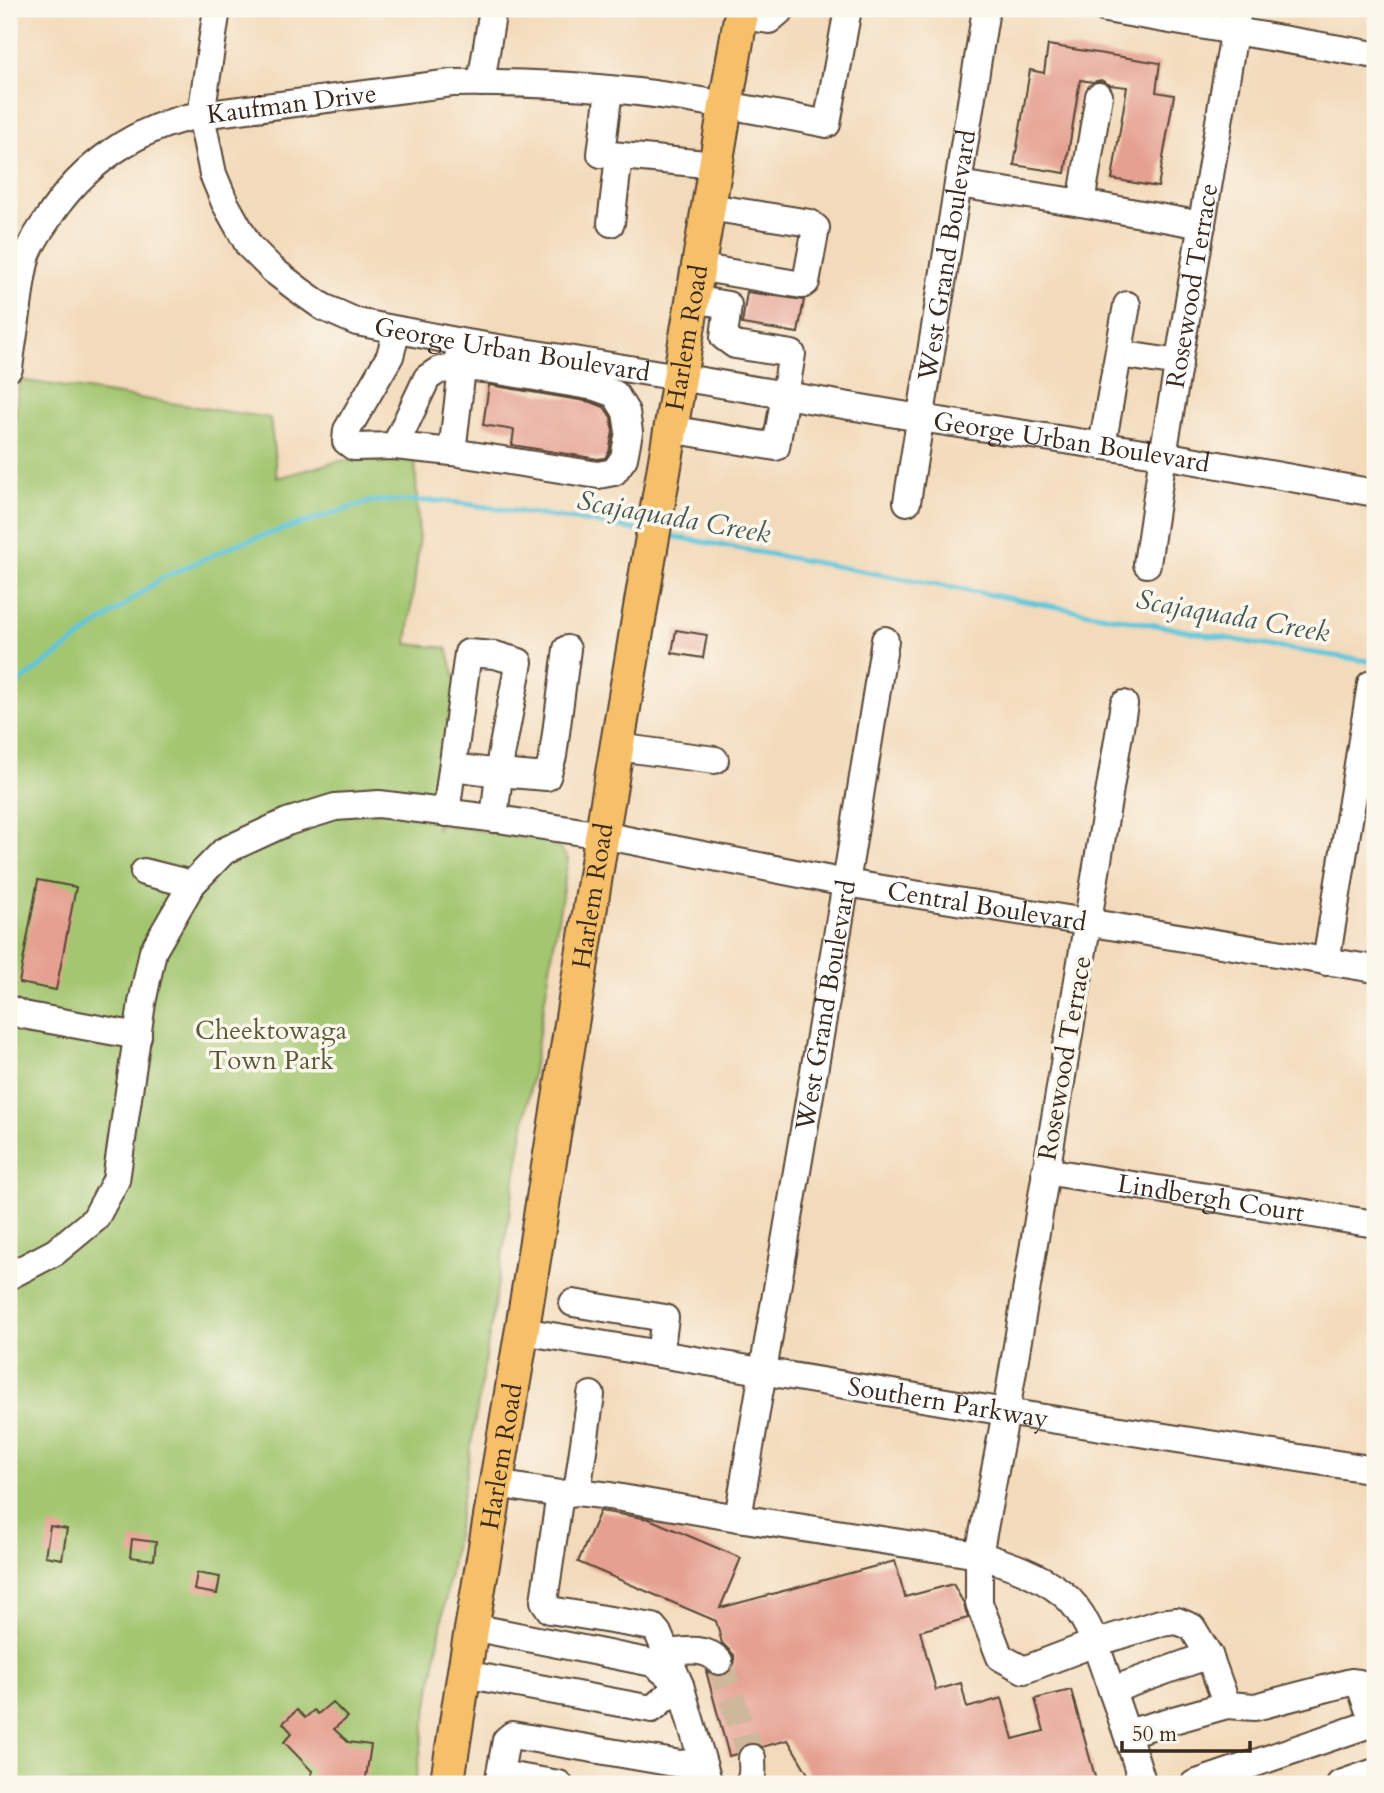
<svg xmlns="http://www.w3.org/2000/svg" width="1384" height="1793" font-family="Cardo,serif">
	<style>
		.green { fill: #a3c66f; stroke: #6f7846; stroke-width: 2 }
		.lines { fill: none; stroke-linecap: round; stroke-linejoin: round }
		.stream { stroke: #5dc5da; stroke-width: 5 }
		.building { fill: #e5a091 }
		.minor-tunnel { stroke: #ceb79b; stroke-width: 26; stroke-dasharray: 26 13; stroke-linecap: butt }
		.minor-casing { stroke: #574435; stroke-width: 30 }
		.major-casing { stroke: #574435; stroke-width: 37 }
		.minor { stroke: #fff; stroke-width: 26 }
		.major { stroke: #f6c06b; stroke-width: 33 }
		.labels { text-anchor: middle; stroke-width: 7; stroke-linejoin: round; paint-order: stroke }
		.street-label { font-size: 26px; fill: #3b2a1e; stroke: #fbf7ec }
		.park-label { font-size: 26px; fill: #5a5936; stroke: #fbf7ec }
		.water-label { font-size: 28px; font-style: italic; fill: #455856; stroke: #fbf7ec }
	</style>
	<rect width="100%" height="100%" fill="#fbf7ec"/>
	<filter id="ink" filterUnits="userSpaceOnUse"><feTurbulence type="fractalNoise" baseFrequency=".0143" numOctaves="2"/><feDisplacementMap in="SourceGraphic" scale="14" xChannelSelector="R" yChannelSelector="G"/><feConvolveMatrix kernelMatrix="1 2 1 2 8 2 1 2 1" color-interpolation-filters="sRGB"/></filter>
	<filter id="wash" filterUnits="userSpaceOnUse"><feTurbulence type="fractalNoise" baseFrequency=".00686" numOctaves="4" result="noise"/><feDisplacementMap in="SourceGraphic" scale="28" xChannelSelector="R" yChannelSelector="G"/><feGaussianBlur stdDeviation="1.57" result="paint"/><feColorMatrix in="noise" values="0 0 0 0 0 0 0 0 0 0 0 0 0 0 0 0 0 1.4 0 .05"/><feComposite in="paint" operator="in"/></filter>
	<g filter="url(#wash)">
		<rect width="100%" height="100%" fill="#f3daba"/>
		<!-- green -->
		<path class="green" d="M20 380 270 418 277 478 339 461 415 458 419 543 407 644 447 648 457 686 436 831 439 824 546 841 562 851 568 859 415 1784H9V455Z"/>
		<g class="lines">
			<!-- stream -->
			<g class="stream">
				<path d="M665 535 1275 647 1375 662"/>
				<path d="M9 690 160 579 237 544 372 501H444L591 522 642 531"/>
			</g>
		</g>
		<g id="blocks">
			<!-- building -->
			<g class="building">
				<path d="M1048 45 1160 63 1156 92 1174 95 1158 187 1112 179 1127 87 1110 85 1101 80 1093 82 1080 80 1065 173 1014 165 1030 70 1044 73Z"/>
				<path d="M747 292 804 300 798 333 742 324Z"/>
				<path d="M489 385 591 402 604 407 611 417 613 432 609 452 605 458 598 459 512 445 514 430 483 425Z"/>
				<path d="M676 630 707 635 703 658 672 653Z"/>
				<path d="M38 880 76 887 56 990 19 983Z"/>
				<path d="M600 1511 649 1519 741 1558 720 1608 895 1561 905 1597 953 1584 963 1602 968 1618 920 1631 936 1690 961 1683 967 1708 1002 1698 1013 1739 1044 1731 1035 1699 1071 1690 1097 1784H814L788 1740 762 1747 759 1744 751 1742 743 1745 737 1754 729 1756 706 1671 715 1676H724L730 1672 734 1665V1655L722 1643 716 1621 578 1562Z"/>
				<path d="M50 1526 67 1529 62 1559 45 1556Z"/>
				<path d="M132 1539 156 1542 154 1560 130 1557Z"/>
				<path d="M197 1573 220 1577 217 1594 194 1590Z"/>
				<path d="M332 1702 347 1717 334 1729 348 1742 371 1745 365 1784H309L312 1771 284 1742 292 1733 283 1723 297 1710 305 1718 314 1710 318 1714Z"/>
			</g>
		</g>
	</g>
	<g filter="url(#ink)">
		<use href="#blocks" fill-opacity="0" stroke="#574435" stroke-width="2"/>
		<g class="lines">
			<!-- minor-tunnel -->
			<path class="minor-tunnel" d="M719 1661 752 1758"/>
			<defs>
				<g id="minor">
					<path id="s1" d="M217 9 201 115 213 174 225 203 249 246 273 270 299 290 323 307 357 322 461 342 679 377 920 418 1163 455 1375 493"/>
					<path d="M1106 9 1375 55"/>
					<path d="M741 16 769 20 782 9"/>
					<path d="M481 83 493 9"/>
					<path d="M609 90 601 154 716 165"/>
					<path d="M958 184 1081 203 1202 225"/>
					<path d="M1081 203 1099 96"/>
					<path d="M611 223 619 156"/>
					<path d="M697 267 802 285 806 282 816 228 810 223 709 207"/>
					<path d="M1119 354 1179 363"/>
					<path id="s2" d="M9 368C12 345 16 322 19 299 21 284 23 267 28 252 33 241 40 230 47 220 81 166 137 126 201 115L452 83C526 82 602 86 675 97 726 104 776 114 827 124L848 9"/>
					<path d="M670 429 776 447 792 354 735 345 724 337 728 305 692 299"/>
					<path d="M395 446 427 378 439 370 474 368 493 370 595 387 615 394 626 412 629 432 624 458 614 472 598 475 452 452 395 446 354 447 346 441 347 430 390 356 397 330"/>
					<path d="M1102 446 1127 305"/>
					<path d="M452 452 462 369 458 358 459 354"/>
					<path id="s3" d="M907 502 986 9"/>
					<path id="s4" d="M1147 564 1163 455 1238 9"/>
					<path d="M1124 704 1006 1412 979 1555V1603L1000 1657 1024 1670 1095 1643 1160 1623 1177 1621 1192 1627 1209 1655 1227 1705"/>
					<path d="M617 747 715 760"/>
					<path d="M453 767 499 773 547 777 553 756 567 649"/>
					<path d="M446 813 468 653 495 655 519 662 501 756 494 819"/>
					<path d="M144 872 192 884"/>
					<path d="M1326 962 1371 684"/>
					<path d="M9 1009 23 1015 138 1036"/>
					<path id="s5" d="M1045 1171 1375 1224"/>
					<path id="s6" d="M9 1276 55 1252 95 1219 116 1180 142 1003 153 951 192 884 224 851 287 822 335 807 379 804 498 819 602 835 846 883 1375 969"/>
					<path d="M573 1303 665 1318 660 1354"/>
					<path id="s7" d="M522 1331 1006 1412 1375 1470"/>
					<path d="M496 1484 560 1494 577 1492 610 1496 738 1518 979 1555C1008 1564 1038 1574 1062 1593 1087 1612 1097 1649 1107 1677 1120 1713 1132 1748 1143 1784"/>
					<path d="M577 1492 591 1395"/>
					<path d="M560 1494 544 1601 550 1610 653 1627 658 1633 680 1685 709 1784"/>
					<path id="s8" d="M738 1518 846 883 885 640"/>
					<path d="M667 1653C685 1651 705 1646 719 1661"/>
					<path d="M464 1674 652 1709 680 1685 653 1663 472 1627"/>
					<path d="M1112 1690 1209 1655"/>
					<path d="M1127 1733 1227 1705 1255 1707 1351 1682 1359 1683 1375 1728"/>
					<path d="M500 1774 559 1784"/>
					<path d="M498 1784 506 1740 512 1735 680 1764 701 1761"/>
					<path d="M748 1784C754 1777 752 1767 752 1758"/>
					<path d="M1194 1784 1373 1723"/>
					<path d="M1340 1784 1375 1772"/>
				</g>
				<g id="major">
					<path id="s9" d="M447 1784 464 1674 522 1331 602 835 742 9"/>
				</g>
			</defs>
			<!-- minor casing -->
			<use href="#minor" class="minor-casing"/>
			<!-- major casing -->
			<use href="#major" class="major-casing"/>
			<!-- minor -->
			<use href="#minor" class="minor"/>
			<!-- major -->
			<use href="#major" class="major"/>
		</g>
	</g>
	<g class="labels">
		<!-- street labels -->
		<g class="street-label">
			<text dy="9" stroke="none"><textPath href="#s2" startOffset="438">Kaufman Drive</textPath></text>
			<text dy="9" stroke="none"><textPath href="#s3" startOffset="250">West Grand Boulevard</textPath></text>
			<text dy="9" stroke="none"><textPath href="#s4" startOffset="282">Rosewood Terrace</textPath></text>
			<text dy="9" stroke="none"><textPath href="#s9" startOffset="1466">Harlem Road</textPath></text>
			<text dy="9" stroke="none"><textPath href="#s1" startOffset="539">George Urban Boulevard</textPath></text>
			<text dy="9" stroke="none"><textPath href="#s1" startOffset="1106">George Urban Boulevard</textPath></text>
			<text dy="9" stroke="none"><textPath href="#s9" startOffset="900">Harlem Road</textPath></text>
			<text dy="9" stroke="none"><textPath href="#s6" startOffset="1284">Central Boulevard</textPath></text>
			<text dy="9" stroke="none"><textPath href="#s8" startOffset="520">West Grand Boulevard</textPath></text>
			<text transform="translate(1064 1058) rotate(-80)" y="9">Rosewood Terrace</text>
			<text dy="9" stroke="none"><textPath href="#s5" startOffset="168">Lindbergh Court</textPath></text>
			<text dy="9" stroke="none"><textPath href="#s7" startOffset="432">Southern Parkway</textPath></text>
			<text dy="9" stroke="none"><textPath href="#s9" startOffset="332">Harlem Road</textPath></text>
		</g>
		<!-- park labels -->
		<g class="park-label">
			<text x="271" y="1039">Cheektowaga<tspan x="271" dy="30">Town Park</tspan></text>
		</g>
		<!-- water labels -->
		<g class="water-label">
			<text transform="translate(674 516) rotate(10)" y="10">Scajaquada Creek</text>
			<text transform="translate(1233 615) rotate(10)" y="10">Scajaquada Creek</text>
		</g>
	</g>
	<!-- margin -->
	<rect width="1384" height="1793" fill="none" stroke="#fbf7ec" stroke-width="35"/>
	<!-- scale -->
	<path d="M1122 1741v10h128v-10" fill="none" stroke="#3b2a1e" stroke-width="3.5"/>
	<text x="1132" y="1741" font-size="21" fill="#3b2a1e" stroke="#fbf7ec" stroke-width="5" paint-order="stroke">50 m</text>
</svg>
